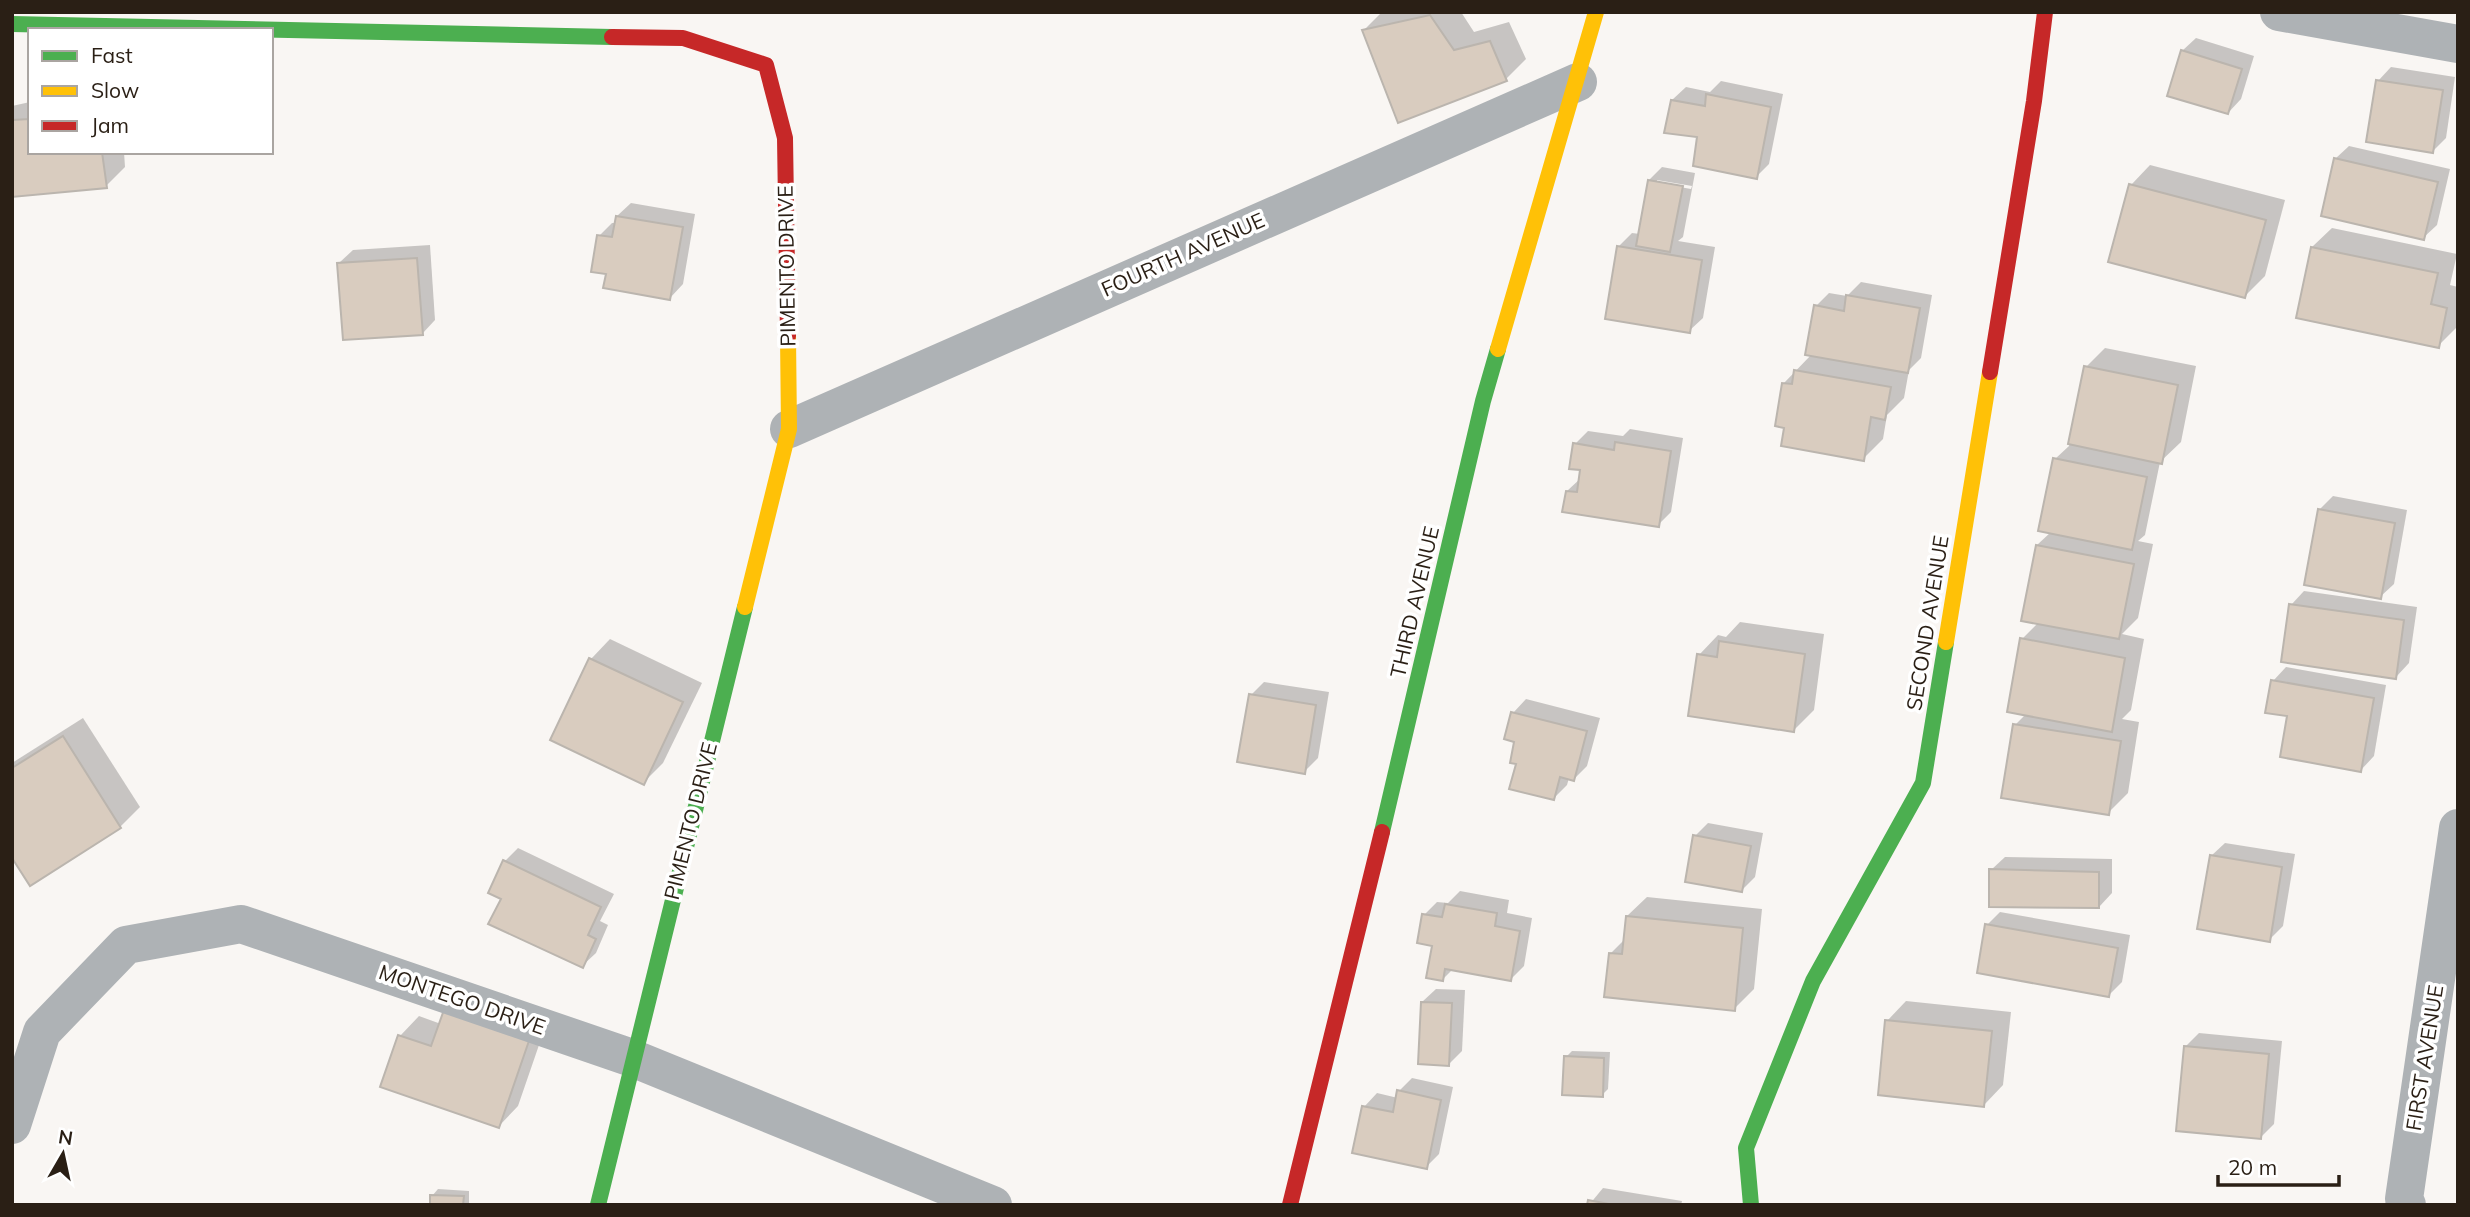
<svg xmlns="http://www.w3.org/2000/svg" width="2470" height="1217" font-family="Mulish,sans-serif">
	<style>
		.shadow { fill: #0003; fill-rule: evenodd }
		.building { fill: #d9ccbf; stroke: #bbb5ae; stroke-width: 2 }
		.lines { fill: none; stroke-linecap: round; stroke-linejoin: round }
		.street { stroke: #aeb2b5; stroke-width: 38 }
		.fast { stroke: #4caf50; stroke-width: 16 }
		.slow { stroke: #ffc107; stroke-width: 16 }
		.jam { stroke: #c62828; stroke-width: 16 }
		.labels { text-anchor: middle; stroke-width: 7; stroke-linejoin: round; paint-order: stroke }
		.street-label { font-size: 21px; fill: #2a1f15; stroke: #fff }
	</style>
	<rect width="100%" height="100%" fill="#f9f6f3"/>
	<!-- shadow -->
	<g class="shadow">
		<path d="M1382 12H1461L1474 32 1509 22 1526 59 1506 79 1399 121 1364 30Z"/>
		<path d="M2196 38 2254 56 2241 99 2228 113 2182 51Z"/>
		<path d="M2391 67 2455 77 2446 138 2433 151 2378 81Z"/>
		<path d="M1721 81 1783 94 1769 164 1756 177 1699 136 1672 100 1686 87 1710 92Z"/>
		<path d="M30 102V152H124L125 167 106 186 12 196V106Z"/>
		<path d="M2349 146 2450 169 2437 225 2423 238 2335 159Z"/>
		<path d="M2150 165 2285 200 2265 276 2245 296 2131 185Z"/>
		<path d="M1662 167 1695 173 1683 237 1678 241 1715 247 1703 318 1689 331 1619 246 1632 233 1640 234 1649 180ZM1657 180 1692 186 1691 189 1657 183Z"/>
		<path d="M631 203 695 214 683 284 670 298 608 272 599 236 612 223H616L617 216Z"/>
		<path d="M2332 228 2457 254 2450 285 2458 287V326L2438 346 2312 247Z"/>
		<path d="M430 245 435 320 422 334 339 263 353 250Z"/>
		<path d="M1861 282 1932 295 1921 358 1909 370 1904 398 1887 415 1883 439 1863 459 1786 426 1784 383 1812 354 1816 306 1829 293 1847 296Z"/>
		<path d="M2105 348 2196 366 2181 442 2160 462 2145 535 2138 541 2153 544 2138 618 2122 634 2144 639 2131 710 2122 719 2139 722 2128 793 2108 813 2015 725 2026 714 2022 639 2038 623 2037 545 2051 532 2055 459 2069 446 2086 367Z"/>
		<path d="M1630 429 1683 438 1671 512 1658 525 1567 491 1581 478 1582 469 1575 444 1588 431 1623 436Z"/>
		<path d="M2333 496 2407 510 2394 584 2380 597 2319 510Z"/>
		<path d="M2304 591 2417 607 2409 663 2396 677 2291 605Z"/>
		<path d="M1740 622 1824 634 1814 710 1794 730 1699 655 1718 635 1726 637Z"/>
		<path d="M610 639 702 683 663 763 643 783 552 739 591 659Z"/>
		<path d="M2286 667 2386 685 2374 756 2361 770 2289 715 2273 681Z"/>
		<path d="M1264 682 1329 692 1318 758 1304 772 1251 695Z"/>
		<path d="M1526 699 1600 718 1587 766 1574 779 1569 778 1567 785 1554 798 1518 762 1513 713Z"/>
		<path d="M83 718 140 807 120 827 12 855V763Z"/>
		<path d="M1708 823 1763 833 1755 877 1742 890 1695 836Z"/>
		<path d="M2225 843 2295 854 2283 926 2269 940 2211 856Z"/>
		<path d="M518 848 614 894 600 921 608 925 596 953 582 966 503 898 505 861Z"/>
		<path d="M2005 857 2112 859V893L2099 907 1991 870Z"/>
		<path d="M1460 891 1509 900 1507 913 1532 918 1524 966 1511 979 1453 969 1443 979 1424 915 1437 902 1448 903Z"/>
		<path d="M1647 897 1762 909 1754 989 1734 1009 1610 954 1625 939 1627 916Z"/>
		<path d="M2000 912 2130 935 2122 982 2109 995 1987 925Z"/>
		<path d="M1436 989 1465 990 1462 1051 1449 1064 1422 1002Z"/>
		<path d="M1906 1001 2011 1012 2003 1085 1984 1105 1887 1021Z"/>
		<path d="M419 1016 441 1024 549 1016 518 1106 499 1126 400 1036Z"/>
		<path d="M2199 1033 2282 1041 2274 1124 2260 1138 2186 1046Z"/>
		<path d="M1572 1051 1610 1052 1608 1089 1602 1095 1566 1057Z"/>
		<path d="M1412 1078 1453 1087 1439 1154 1426 1167 1364 1107 1377 1093 1398 1098 1399 1091Z"/>
		<path d="M1603 1188 1682 1201 1681 1205H1589Z"/>
		<path d="M438 1189 469 1191V1205H432V1196Z"/>
	</g>
	<!-- building -->
	<g class="building">
		<path d="M1430 15 1454 50 1490 41 1507 81 1398 123 1362 30Z"/>
		<path d="M2181 50 2242 69 2228 114 2167 96Z"/>
		<path d="M2376 80 2443 90 2433 153 2366 142Z"/>
		<path d="M1706 94 1771 107 1757 179 1693 166 1697 137 1664 133 1671 100 1705 106Z"/>
		<path d="M30 119V152H102L107 188 12 197V120Z"/>
		<path d="M2334 158 2438 182 2424 240 2321 216Z"/>
		<path d="M1648 180 1683 186 1670 252 1636 246Z"/>
		<path d="M2129 184 2266 220 2245 298 2108 262Z"/>
		<path d="M616 216 683 227 670 300 603 288 606 274 591 272 597 235 612 237Z"/>
		<path d="M1617 246 1702 260 1690 333 1605 319Z"/>
		<path d="M2311 247 2438 273 2431 304 2447 308 2439 348 2296 318Z"/>
		<path d="M417 258 423 335 343 340 337 263Z"/>
		<path d="M1846 295 1920 308 1908 373 1805 355 1814 305 1844 311Z"/>
		<path d="M2084 366 2178 385 2162 464 2068 444Z"/>
		<path d="M1794 370 1891 387 1885 420 1871 417 1864 461 1781 446 1784 428 1775 426 1782 383 1792 384Z"/>
		<path d="M1615 442 1671 451 1659 527 1562 512 1566 491 1577 492 1580 470 1569 469 1573 443 1614 450Z"/>
		<path d="M2053 458 2147 477 2132 550 2038 531Z"/>
		<path d="M2318 509 2395 523 2381 599 2304 585Z"/>
		<path d="M2036 545 2134 564 2119 639 2021 621Z"/>
		<path d="M2289 604 2404 620 2396 679 2281 662Z"/>
		<path d="M2020 638 2125 658 2112 732 2007 712Z"/>
		<path d="M1719 641 1805 654 1794 732 1688 716 1697 654 1717 657Z"/>
		<path d="M589 658 683 702 644 785 550 740Z"/>
		<path d="M2271 680 2374 698 2361 772 2280 757 2287 716 2265 713Z"/>
		<path d="M1249 694 1316 705 1305 774 1237 762Z"/>
		<path d="M1511 712 1587 731 1574 781 1560 777 1554 800 1509 789 1516 764 1510 763 1514 742 1504 739Z"/>
		<path d="M2013 724 2121 741 2109 815 2001 798Z"/>
		<path d="M63 736 121 828 30 886 12 858V768Z"/>
		<path d="M1693 835 1751 846 1742 892 1685 882Z"/>
		<path d="M2210 855 2282 867 2270 942 2197 929Z"/>
		<path d="M503 860 601 907 588 935 596 939 583 968 488 924 501 899 488 893Z"/>
		<path d="M1989 869 2099 872V908L1989 907Z"/>
		<path d="M1445 904 1497 913 1495 926 1520 931 1511 981 1445 969 1443 981 1426 978 1432 946 1417 943 1422 914 1442 917Z"/>
		<path d="M1626 916 1743 928 1735 1011 1604 997 1609 953 1622 954Z"/>
		<path d="M1985 924 2118 948 2109 997 1977 973Z"/>
		<path d="M1421 1002 1452 1003 1449 1066 1418 1064Z"/>
		<path d="M445 1007 531 1035 499 1128 380 1087 398 1035 431 1046Z"/>
		<path d="M1885 1020 1992 1031 1984 1107 1878 1095Z"/>
		<path d="M2184 1046 2269 1054 2261 1139 2176 1131Z"/>
		<path d="M1564 1056 1604 1058 1603 1097 1562 1095Z"/>
		<path d="M1397 1090 1441 1100 1427 1169 1352 1153 1362 1106 1393 1112Z"/>
		<path d="M430 1195 464 1196 463 1205H430Z"/>
		<path d="M1588 1200 1614 1205H1587Z"/>
	</g>
	<g class="lines">
		<!-- street -->
		<g class="street">
			<path d="M2279 12 2458 44"/>
			<path d="M789 429 1578 82"/>
			<path d="M12 1125 42 1032 126 945 241 924 632 1058 993 1205"/>
			<path d="M2407 1205 2404 1199 2458 828"/>
		</g>
		<!-- fast -->
		<g class="fast">
			<path d="M12 24 612 37"/>
			<path d="M1382 832 1483 401 1498 349"/>
			<path d="M598 1205 745 607"/>
			<path d="M1751 1205 1746 1148 1813 981 1923 783 1946 642"/>
		</g>
		<!-- slow -->
		<g class="slow">
			<path d="M1498 349 1596 12"/>
			<path d="M745 607 789 429 788 336"/>
			<path d="M1946 642 1990 372"/>
		</g>
		<!-- jam -->
		<g class="jam">
			<path d="M612 37 683 38 766 65 785 138 788 336"/>
			<path d="M1990 372 2034 101 2045 12"/>
			<path d="M1290 1205 1382 832"/>
		</g>
	</g>
	<g class="labels">
		<!-- street labels -->
		<g class="street-label">
			<text transform="translate(1183 255) rotate(-24)" y="7">FOURTH AVENUE</text>
			<text transform="translate(787 266) rotate(-91)" y="7">PIMENTO DRIVE</text>
			<text transform="translate(1415 602) rotate(-77)" y="7">THIRD AVENUE</text>
			<text transform="translate(1928 623) rotate(-81)" y="7">SECOND AVENUE</text>
			<text transform="translate(691 821) rotate(-76)" y="7">PIMENTO DRIVE</text>
			<text transform="translate(462 1000) rotate(19)" y="7">MONTEGO DRIVE</text>
			<text transform="translate(2425 1058) rotate(-81)" y="7">FIRST AVENUE</text>
		</g>
	</g>
	<!-- border -->
	<rect width="2470" height="1217" fill="none" stroke="#2a1f15" stroke-width="28"/>
	<!-- legend -->
	<rect x="28" y="28" width="245" height="126" fill="#ffffff" stroke="#aaa5a1" stroke-width="2"/>
	<rect x="42" y="51" width="35" height="10" fill="#4caf50" stroke="#aaa5a1" stroke-width="2"/>
	<text x="91" y="63" font-size="21" fill="#2a1f15">Fast</text>
	<rect x="42" y="86" width="35" height="10" fill="#ffc107" stroke="#aaa5a1" stroke-width="2"/>
	<text x="91" y="98" font-size="21" fill="#2a1f15">Slow</text>
	<rect x="42" y="121" width="35" height="10" fill="#c62828" stroke="#aaa5a1" stroke-width="2"/>
	<text x="91" y="133" font-size="21" fill="#2a1f15">Jam</text>
	<!-- north arrow -->
	<g transform="translate(63 1154) rotate(9)" stroke="#ffffff" stroke-width="5" paint-order="stroke">
	<path d="M0-5L12 26L0 18L-12 26Z" fill="#2a1f15"/>
	<text y="-10" font-size="19" font-weight="bold" text-anchor="middle" fill="#2a1f15">N</text>
	</g>
	<!-- scale -->
	<path d="M2218 1175v10h121v-10" fill="none" stroke="#2a1f15" stroke-width="3.5"/>
	<text x="2228" y="1175" font-size="21" fill="#2a1f15" stroke="#ffffff" stroke-width="5" paint-order="stroke">20 m</text>
</svg>
